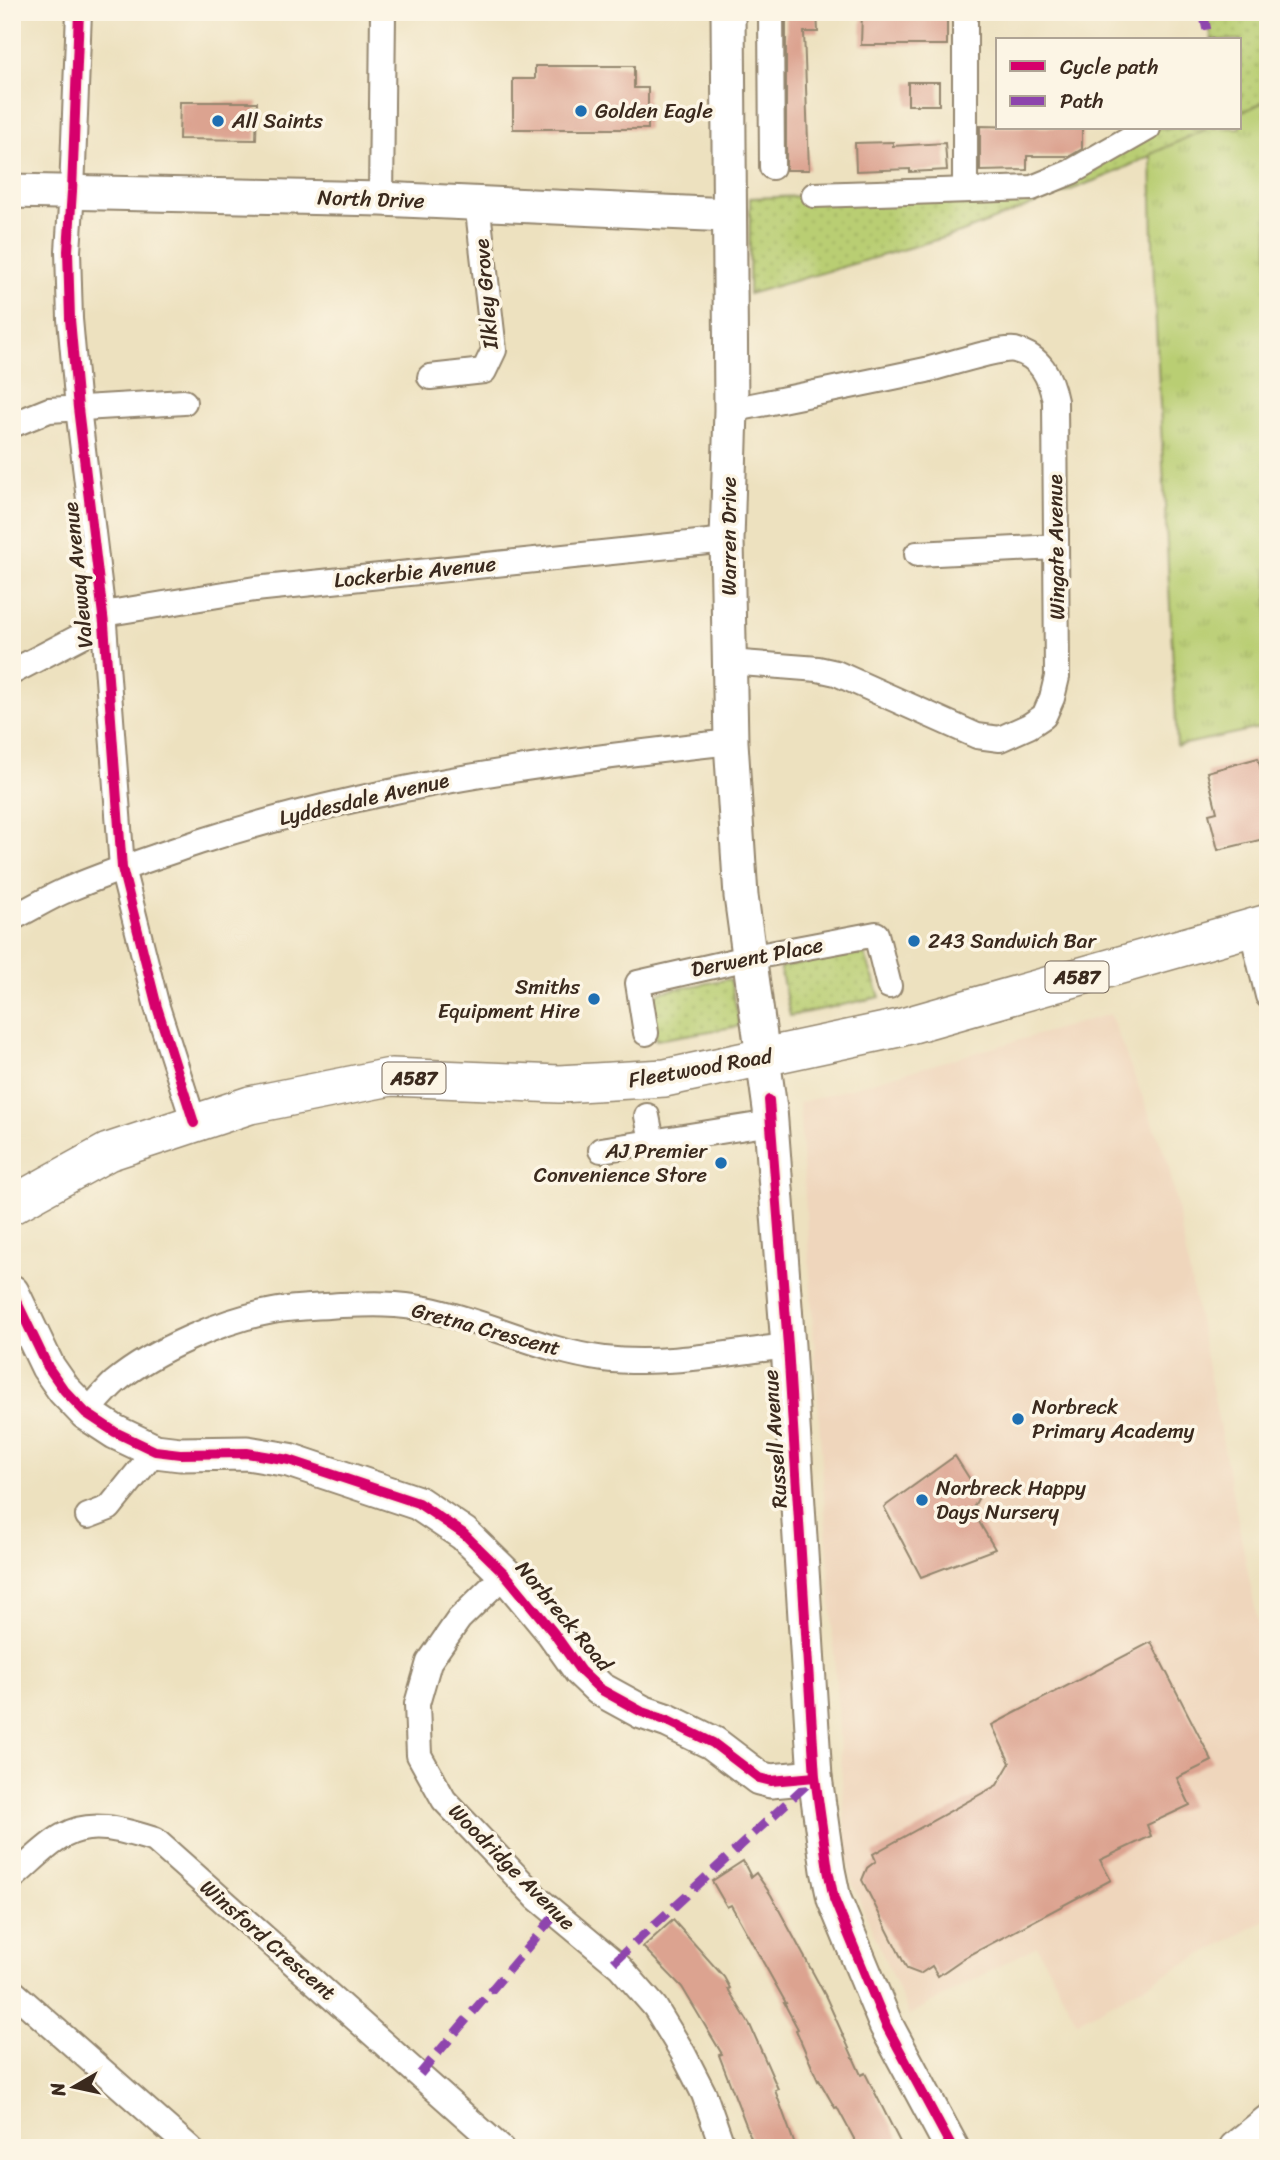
<svg xmlns="http://www.w3.org/2000/svg" width="1280" height="2160" font-family="Sriracha,sans-serif">
	<style>
		.built { fill: #efd6bc }
		.grass { fill: url(#grass-dots); stroke: #7a7c48; stroke-width: 2 }
		.park { fill: url(#park-tufts); stroke: #7a7c48; stroke-width: 2 }
		.building { fill: #dca390 }
		.lines { fill: none; stroke-linecap: round; stroke-linejoin: round }
		.street-casing { stroke: #94866e; stroke-width: 28 }
		.secondary-casing { stroke: #94866e; stroke-width: 37 }
		.primary-casing { stroke: #94866e; stroke-width: 40 }
		.street { stroke: #fff; stroke-width: 24 }
		.secondary { stroke: #fff; stroke-width: 33 }
		.primary { stroke: #fff; stroke-width: 37 }
		.quiet { stroke: #8e44ad; stroke-width: 9; stroke-dasharray: 18 9; stroke-linecap: butt }
		.cycleway-casing { stroke: #fcf5e5; stroke-width: 15 }
		.cycleway { stroke: #d6006c; stroke-width: 10 }
		.poi-dot { fill: #1f6fb2; stroke: #fcf5e5; stroke-width: 2.5 }
		.labels { text-anchor: middle; stroke-width: 7; stroke-linejoin: round; paint-order: stroke }
		.shield { fill: #fcf5e5; stroke: #75675a; stroke-width: 2 }
		.shield-label { font-size: 19px; font-weight: bold; fill: #3b2a1e }
		.poi-label { font-size: 21px; fill: #3b2a1e; stroke: #fcf5e5; text-anchor: start }
		.street-label { font-size: 21px; fill: #3b2a1e; stroke: #fcf5e5 }
	</style>
	<defs>
		<pattern id="grass-dots" width="8" height="8" patternUnits="userSpaceOnUse" patternTransform="scale(1.75)"><rect width="8" height="8" fill="#b9ce73"/><path d="M2 2h.1M6 6h.1" fill="none" stroke="#a0b163" stroke-width="1.8" stroke-linecap="round"/></pattern>
		<pattern id="park-tufts" width="24" height="20" patternUnits="userSpaceOnUse" patternTransform="scale(1.75)"><rect width="24" height="20" fill="#b9ce73"/><path d="M3 7l-1-3M5 7V3M7 7l1-3M15 17l-1-3M17 17v-4M19 17l1-3" fill="none" stroke="#a0b163"/></pattern>
	</defs>
	<rect width="100%" height="100%" fill="#fcf5e5"/>
	<filter id="ink" filterUnits="userSpaceOnUse"><feTurbulence type="fractalNoise" baseFrequency=".0143" numOctaves="2"/><feDisplacementMap in="SourceGraphic" scale="14" xChannelSelector="R" yChannelSelector="G"/><feConvolveMatrix kernelMatrix="1 2 1 2 8 2 1 2 1" color-interpolation-filters="sRGB"/></filter>
	<filter id="wash" filterUnits="userSpaceOnUse"><feTurbulence type="fractalNoise" baseFrequency=".00686" numOctaves="4" result="noise"/><feDisplacementMap in="SourceGraphic" scale="28" xChannelSelector="R" yChannelSelector="G"/><feGaussianBlur stdDeviation="1.57" result="paint"/><feColorMatrix in="noise" values="0 0 0 0 0 0 0 0 0 0 0 0 0 0 0 0 0 1.4 0 .05"/><feComposite in="paint" operator="in"/></filter>
	<g filter="url(#wash)">
		<rect width="100%" height="100%" fill="#ede1bf"/>
		<!-- built -->
		<path class="built" d="M1110 1014 1168 1162 1268 1675V1919L1077 2022 1037 1946 909 2015 853 1886 847 1858 799 1103Z"/>
		<!-- grass -->
		<g class="grass">
			<path d="M1206 12H1268V100L1240 113V40H1212Z"/>
			<path d="M1148 128H1208L1114 173 960 233 749 294 750 198 1032 188Z"/>
			<path d="M858 954 865 955 880 997 790 1016 780 967Z"/>
			<path d="M730 979 740 1026 656 1040 651 1000 660 992Z"/>
		</g>
		<!-- park -->
		<path class="park" d="M1268 100V726L1177 746 1154 285 1151 154 1208 128H1240V113Z"/>
		<g id="blocks">
			<!-- building -->
			<g class="building">
				<path d="M786 12H817L818 32H804L809 170H786Z"/>
				<path d="M862 12H947V45H861Z"/>
				<path d="M535 66H634V88H648V129H513V79H535Z"/>
				<rect x="908" y="82" width="31" height="23"/>
				<path d="M180 102H257L256 140 179 139Z"/>
				<path d="M980 126 1082 128V149L1070 156H1027V170L980 171Z"/>
				<path d="M893 142V146L945 143 947 170 910 172V169L856 171 855 143Z"/>
				<path d="M1258 758 1268 799V838L1218 850 1209 814 1217 812 1207 772Z"/>
				<path d="M955 1456 980 1495 972 1510 995 1549 921 1577 884 1507Z"/>
				<path d="M1151 1642 1212 1761 1177 1778 1190 1805 1147 1825 1151 1836 1100 1860 1111 1880 964 1958 938 1976 932 1966 920 1974 907 1969 862 1880 867 1868 876 1861 873 1854 997 1785 1010 1763 992 1725Z"/>
				<path d="M743 1861 751 1877 756 1873 771 1895 825 1995 861 2075 865 2073 903 2148H859L837 2107 835 2108 819 2080 818 2081 796 2030 798 2029 784 2003H786L731 1905 727 1907 712 1881Z"/>
				<path d="M673 1920 724 1977 730 1988 728 1989 750 2025 778 2089 775 2090 796 2148H755L719 2055 722 2054 682 1987 643 1947Z"/>
			</g>
		</g>
	</g>
	<g filter="url(#ink)">
		<use href="#blocks" fill-opacity="0" stroke="#94866e" stroke-width="2"/>
		<g class="lines">
			<defs>
				<g id="street">
					<path d="M79 12 72 191 68 251 70 319 78 408 104 624 122 868 157 1007 194 1123"/>
					<path d="M771 12 772 167"/>
					<path d="M965 190V12"/>
					<path d="M814 195 1032 188 1071 172 1148 128"/>
					<path d="M381 199 383 12"/>
					<path d="M430 377 484 371 494 350 477 202"/>
					<path d="M12 425 49 410 184 402"/>
					<path d="M917 554 1056 547"/>
					<path d="M103 614 255 589 727 540"/>
					<path d="M729 662 818 669 836 673 977 736 1000 739 1029 726 1044 716 1052 698 1057 677 1055 401C1050 376 1041 357 1015 350 1001 347 943 366 926 370 861 384 796 397 731 410"/>
					<path d="M12 672 104 624"/>
					<path d="M12 918C31 909 49 897 69 889 111 871 155 857 199 842 375 785 548 762 731 742"/>
					<path d="M1251 927 1268 996"/>
					<path d="M646 1033 638 983 748 958 876 934 889 986"/>
					<path d="M647 1116 652 1141"/>
					<path d="M601 1150 771 1123"/>
					<path d="M86 1413C96 1403 105 1391 115 1382 154 1350 223 1320 273 1311 295 1307 319 1307 341 1305 370 1304 398 1303 426 1309 486 1321 542 1351 604 1359 664 1366 728 1353 788 1346"/>
					<path d="M88 1516 109 1508 155 1451"/>
					<path d="M505 1574 459 1619 429 1662 417 1704 419 1755 444 1800 537 1898 620 1967 655 2007 683 2053 704 2094 723 2148"/>
					<path d="M12 1878C28 1865 45 1846 63 1836 92 1819 126 1831 155 1840L501 2148"/>
					<path d="M12 1991 190 2148"/>
				</g>
				<g id="secondary">
					<path d="M728 12 731 410 727 540 731 742 741 896 770 1109 788 1346 815 1777 828 1870 834 1899 886 2025 952 2148"/>
					<path d="M12 191 381 199 729 215"/>
					<path d="M12 1292 48 1367 64 1390 86 1413 115 1432 155 1451 180 1454 247 1453 289 1460 418 1503 464 1534 505 1574 553 1632 580 1670 600 1689 642 1712 668 1721 713 1743 759 1778 771 1781 815 1777"/>
					<path d="M1236 2148 1268 2122"/>
				</g>
				<path id="primary" d="M12 1205 108 1152 250 1105 391 1077 559 1084 665 1078 899 1028 1268 923"/>
			</defs>
			<!-- street casing -->
			<use href="#street" class="street-casing"/>
			<!-- secondary casing -->
			<use href="#secondary" class="secondary-casing"/>
			<!-- primary casing -->
			<use href="#primary" class="primary-casing"/>
			<!-- street -->
			<use href="#street" class="street"/>
			<!-- secondary -->
			<use href="#secondary" class="secondary"/>
			<!-- primary -->
			<use href="#primary" class="primary"/>
			<!-- quiet -->
			<g class="quiet">
				<path d="M1203 12 1209 40"/>
				<path d="M614 1962 815 1777"/>
				<path d="M420 2074 556 1914"/>
			</g>
			<defs>
				<g id="cycleway">
					<path d="M79 12 72 191 68 251 70 319 78 408 104 624 122 868 157 1007 194 1123"/>
					<path d="M769 1100 788 1346 815 1777 828 1870 834 1899 886 2025 952 2148"/>
					<path d="M12 1292 48 1367 64 1390 86 1413 115 1432 155 1451 180 1454 247 1453 289 1460 418 1503 464 1534 505 1574 553 1632 580 1670 600 1689 642 1712 668 1721 713 1743 759 1778 771 1781 815 1777"/>
				</g>
			</defs>
			<!-- cycleway casing -->
			<use href="#cycleway" class="cycleway-casing"/>
			<!-- cycleway -->
			<use href="#cycleway" class="cycleway"/>
		</g>
	</g>
	<!-- markers -->
	<g class="poi-dot">
		<circle cx="581" cy="111" r="7"/>
		<circle cx="218" cy="121" r="7"/>
		<circle cx="914" cy="941" r="7"/>
		<circle cx="594" cy="999" r="7"/>
		<circle cx="721" cy="1163" r="7"/>
		<circle cx="1018" cy="1419" r="7"/>
		<circle cx="922" cy="1500" r="7"/>
	</g>
	<g class="labels">
		<!-- shield labels -->
		<g class="shield">
			<rect x="1045.5" y="961.5" width="63" height="31" rx="5"/>
			<rect x="382.5" y="1062.5" width="63" height="31" rx="5"/>
		</g>
		<g class="shield-label">
			<text x="1077" y="984">A587</text>
			<text x="414" y="1085">A587</text>
		</g>
		<!-- poi labels -->
		<g class="poi-label">
			<text x="595" y="118">Golden Eagle</text>
			<text x="232" y="128">All Saints</text>
			<text x="928" y="948">243 Sandwich Bar</text>
			<text x="580" y="994" text-anchor="end">Smiths<tspan x="580" dy="24">Equipment Hire</tspan></text>
			<text x="707" y="1158" text-anchor="end">AJ Premier<tspan x="707" dy="24">Convenience Store</tspan></text>
			<text x="1032" y="1414">Norbreck<tspan x="1032" dy="24">Primary Academy</tspan></text>
			<text x="936" y="1495">Norbreck Happy<tspan x="936" dy="24">Days Nursery</tspan></text>
		</g>
		<!-- street labels -->
		<g class="street-label">
			<text transform="translate(371 199) rotate(2)" y="7">North Drive</text>
			<text transform="translate(486 294) rotate(-95)" y="7">Ilkley Grove</text>
			<text transform="translate(729 536) rotate(-90)" y="7">Warren Drive</text>
			<text transform="translate(1056 547) rotate(-91)" y="7">Wingate Avenue</text>
			<text transform="translate(415 572) rotate(-6)" y="7">Lockerbie Avenue</text>
			<text transform="translate(78 575) rotate(-96)" y="7">Valeway Avenue</text>
			<text transform="translate(364 799) rotate(-13)" y="7">Lyddesdale Avenue</text>
			<text transform="translate(757 957) rotate(-11)" y="7">Derwent Place</text>
			<text transform="translate(700 1068) rotate(-10)" y="7">Fleetwood Road</text>
			<text transform="translate(486 1329) rotate(15)" y="7">Gretna Crescent</text>
			<text transform="translate(775 1439) rotate(-94)" y="7">Russell Avenue</text>
			<text transform="translate(564 1616) rotate(50)" y="7">Norbreck Road</text>
			<text transform="translate(512 1867) rotate(45)" y="7">Woodridge Avenue</text>
			<text transform="translate(268 1940) rotate(41)" y="7">Winsford Crescent</text>
		</g>
	</g>
	<!-- margin -->
	<rect width="1280" height="2160" fill="none" stroke="#fcf5e5" stroke-width="42"/>
	<!-- legend -->
	<rect x="996" y="38" width="245" height="91" fill="#fcf5e5" stroke="#afa495" stroke-width="2"/>
	<rect x="1010" y="61" width="35" height="10" fill="#d6006c" stroke="#afa495" stroke-width="2"/>
	<text x="1060" y="74" font-size="21" fill="#3b2a1e">Cycle path</text>
	<rect x="1010" y="96" width="35" height="10" fill="#8e44ad" stroke="#afa495" stroke-width="2"/>
	<text x="1060" y="108" font-size="21" fill="#3b2a1e">Path</text>
	<!-- north arrow -->
	<g transform="translate(74 2087) rotate(261)" stroke="#fcf5e5" stroke-width="5" paint-order="stroke">
	<path d="M0-5L12 26L0 18L-12 26Z" fill="#3b2a1e"/>
	<text y="-10" font-size="19" font-weight="bold" text-anchor="middle" fill="#3b2a1e">N</text>
	</g>
</svg>
